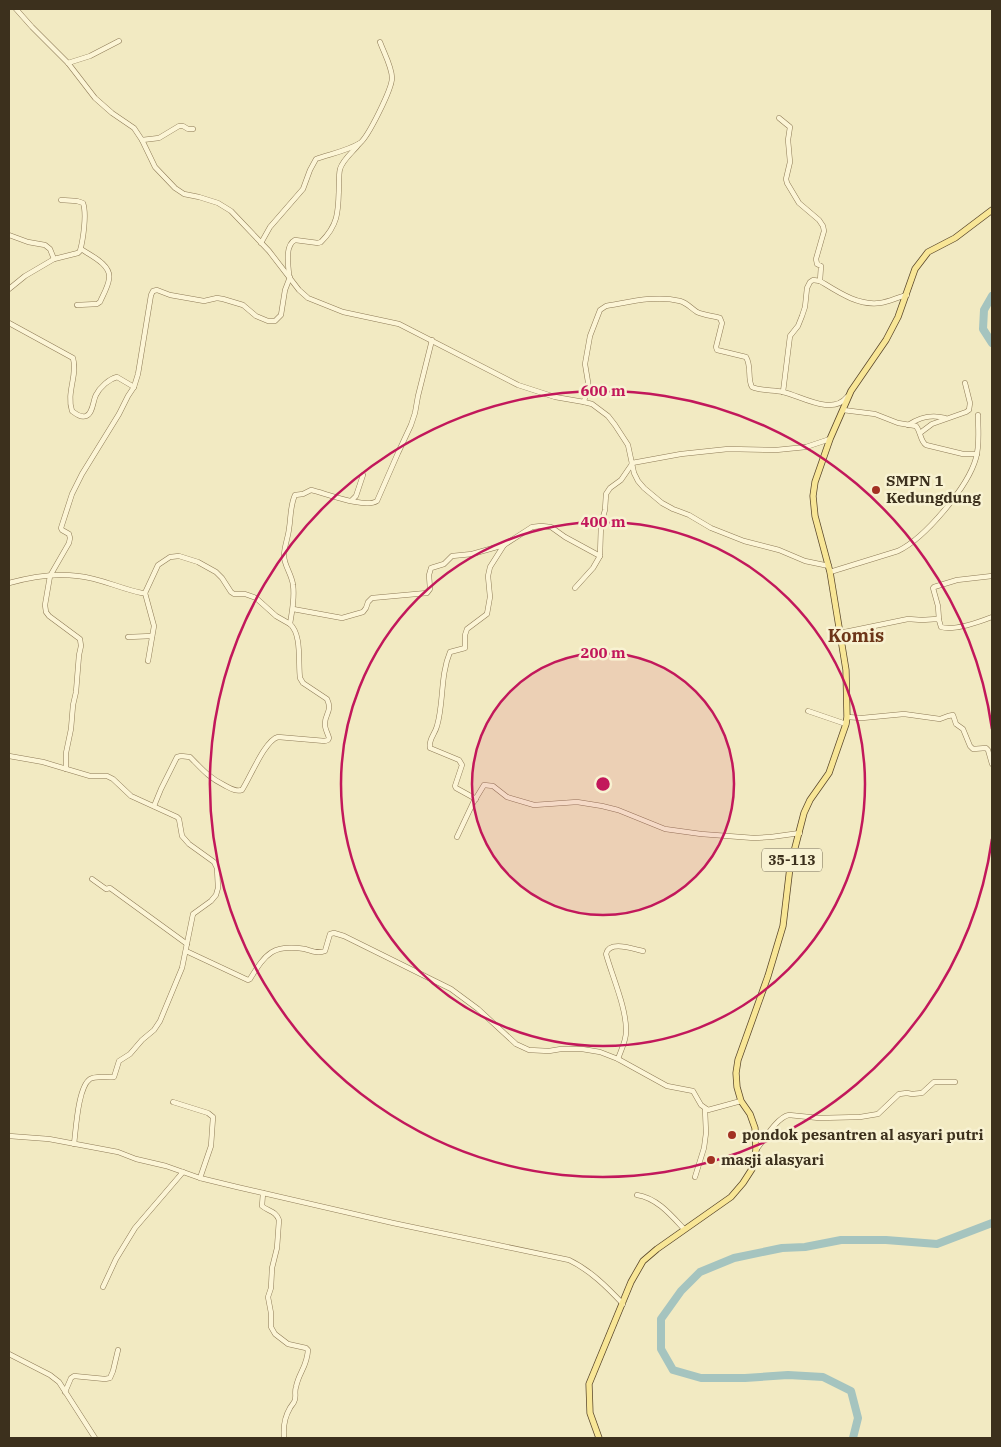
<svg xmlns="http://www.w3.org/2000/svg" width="1001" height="1447" font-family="'IBM Plex Serif',serif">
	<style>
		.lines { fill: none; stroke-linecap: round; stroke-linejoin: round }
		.river { stroke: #a5c4bf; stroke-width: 8 }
		.minor-casing { stroke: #8e7b57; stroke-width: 5.5 }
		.major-casing { stroke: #5b482c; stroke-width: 7 }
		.minor { stroke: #fcf5d6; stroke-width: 4.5 }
		.major { stroke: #f8e696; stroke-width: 5.5 }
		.ring { fill: none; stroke: #c2185b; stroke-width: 2.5 }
		.poi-dot { fill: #a23122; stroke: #f8f2d2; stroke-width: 2 }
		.labels { text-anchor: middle; stroke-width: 5; stroke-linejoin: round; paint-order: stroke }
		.shield { fill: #f8f2d2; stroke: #746a53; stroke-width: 1 }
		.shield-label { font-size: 14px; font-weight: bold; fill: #3c301d }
		.poi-label { font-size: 15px; font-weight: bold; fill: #3c301d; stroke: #f8f2d2; text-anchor: start }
		.quarter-label { font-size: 18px; font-weight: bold; fill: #6c3518; stroke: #f8f2d2 }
		.centre { fill: #c2185b; stroke: #f8f2d2; stroke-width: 2.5 }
		.ring-label { font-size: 15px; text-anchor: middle; font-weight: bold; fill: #c2185b; stroke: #f8f2d2; stroke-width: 5; stroke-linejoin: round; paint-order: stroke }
	</style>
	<rect width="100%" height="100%" fill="#f2eac2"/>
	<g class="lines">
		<!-- river -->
		<g class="river">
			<path d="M992 296 984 310 983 329 992 343"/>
			<path d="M853 1438 858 1418 851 1391 823 1377 788 1375 745 1378H701L673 1370 661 1349V1319L681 1291 700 1272 734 1258 782 1248 805 1247 841 1240H886L937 1244 992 1223"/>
		</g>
		<defs>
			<g id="minor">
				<path d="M16 9 32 27 68 63 95 98 112 113 134 128 142 140 155 167 175 188 184 194 199 197 218 203 231 211 269 251 299 290 308 298 343 312 399 324 518 385 555 397 584 402 592 404 608 416 615 425 628 445 634 473 638 481 644 488 662 503 673 509 689 515 711 528 744 541 779 550 805 561 829 566"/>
				<path d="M68 63 90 56 119 41"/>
				<path d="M779 118 790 127 788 140 790 162 786 179 787 183 799 203 819 220 823 226 824 231 816 259 817 264 821 266 820 281C838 292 858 306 880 303 889 302 898 297 907 295"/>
				<path d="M142 140 159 138 179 126H183L188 129H193"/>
				<path d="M9 235 28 242 45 245 50 249 54 259"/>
				<path d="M261 243 270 227 303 189 310 170 316 159C330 154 347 151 360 143 368 137 392 89 392 78 392 67 384 53 380 42"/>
				<path d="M289 274C288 264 285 245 295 240L318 243 321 242C340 223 338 209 339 184 339 179 339 173 340 169 343 159 353 152 359 144"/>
				<path d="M9 289 25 276 54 259 78 253 80 251C83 240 87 214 83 203L77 201 61 200"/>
				<path d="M77 305 97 304 100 302C103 295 108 287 109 279 112 265 90 255 81 249"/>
				<path d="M9 323 73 358C78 375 66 392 72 411 76 414 81 418 86 416 93 414 93 400 96 395 100 387 109 379 117 377L134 387"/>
				<path d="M783 392 790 336 798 326 802 316 805 307 807 288 810 282 813 280 820 281"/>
				<path d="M584 402 588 382 585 364 590 336 600 310 606 306C630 302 656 295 680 301 687 303 691 308 697 312 703 315 713 316 720 318L722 323 716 347 717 350 746 357C752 367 747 378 752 387 761 391 773 390 783 392 801 396 832 416 847 397"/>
				<path d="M843 410 875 414 898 423 916 426C921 432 920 441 926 445L963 454H977"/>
				<path d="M908 425C920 417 931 414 945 418"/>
				<path d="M920 433 932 424 966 412 969 410 970 403 965 383"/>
				<path d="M632 463 681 454 728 449 776 450 806 447 830 439"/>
				<path d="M352 500 356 496 363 475"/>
				<path d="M830 572 898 551C925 538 968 487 976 458 980 444 978 429 978 415"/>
				<path d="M9 583C30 577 56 573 78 576 100 578 121 589 142 593H145L158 565 170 557 179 556 198 562 216 572 222 578 231 592 234 594H245L256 598 276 616 290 624"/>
				<path d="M575 588 593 568 600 556 601 524 605 510 606 494 610 488 621 480 632 464"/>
				<path d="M145 593 154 626 148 661"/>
				<path d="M293 609 342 618 363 612 366 608 368 602 372 598 427 593 430 589 429 575 431 568 444 564 452 556 472 554 504 545 532 527 541 526 551 527 565 537 600 556"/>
				<path d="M939 620 938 606 933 588 934 587 957 580 992 576"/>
				<path d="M840 633 908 619 922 620 937 619 939 620 941 627C953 631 979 622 992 617"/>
				<path d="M128 637 152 636"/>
				<path d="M808 711 846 724"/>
				<path d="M847 717 862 718 904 714 940 719 948 716 953 715 956 724 963 729 970 746 973 749 986 748 988 750 992 764"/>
				<path d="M9 756 43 762 90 776H107L113 779 131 796 177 817 179 819 182 836 189 844 214 862 217 868 218 888 216 895 211 901 193 914 182 968 160 1021 154 1030 142 1040 130 1054 119 1061 114 1077C107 1078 96 1075 90 1079 78 1087 76 1129 74 1144"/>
				<path d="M66 769V753L71 729 73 705 76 692 79 655 81 646 80 639 49 616 46 612 45 605 50 576 69 543 70 538 69 534 62 530 61 528 72 494 82 474 119 414 128 396 134 387 138 374 151 295 153 291 157 290 170 295 204 301 217 298 223 299 243 305 256 316 268 321H275L281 315 285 290 290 277"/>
				<path d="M476 799 456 788 455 786 462 765 459 760 430 748C428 740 435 734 437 726 444 702 440 676 450 652L465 648V635L467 629 487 614 490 597 488 576 490 567 504 545"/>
				<path d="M154 806 161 789 177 757 181 756 190 757C202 769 208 777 224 785 230 788 235 792 242 790 250 778 265 740 278 737L325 741 328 740 329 738C328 734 325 729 325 725 324 714 333 712 327 699L303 683 300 678C298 663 302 634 290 624 292 611 295 598 293 585 292 575 284 565 284 556 284 547 288 538 289 529 291 517 290 506 295 495L303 494 311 490C325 493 365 509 377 501L398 453 411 425 415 413 418 396 432 340"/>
				<path d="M457 837 473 803 484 785 493 786 507 797 534 805 577 802 602 806 618 810 665 829 701 834 754 838 771 837 800 833"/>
				<path d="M92 879 106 889 110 888 187 944"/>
				<path d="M186 951 248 980 250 979C266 953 273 944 305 949 312 951 318 954 325 951L330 934 334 933 344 936 451 989 478 1009 516 1044 529 1050 549 1051 561 1049H582L600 1052 618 1059 667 1086 693 1091 701 1105 708 1110 741 1101"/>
				<path d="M618 1059C621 1050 626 1041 626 1032 627 1009 612 976 606 954 609 940 633 949 643 951"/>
				<path d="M173 1102 208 1113 213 1117 211 1146 200 1178"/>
				<path d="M9 1136 49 1139 118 1152 136 1159 166 1166 200 1178 237 1187 393 1223 569 1260C590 1270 607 1287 623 1304"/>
				<path d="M756 1150C764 1140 777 1117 789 1115L819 1118 860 1117 878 1114 899 1094 907 1093 912 1094 922 1093 934 1082H955"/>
				<path d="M695 1177 704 1148 706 1133 705 1109"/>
				<path d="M263 1193 262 1206C268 1211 276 1211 279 1220L277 1248 272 1268 271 1288 268 1297 271 1313V1327L275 1334 288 1344 306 1348 308 1350C307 1367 299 1372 296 1387 294 1392 297 1398 294 1402 293 1404 291 1406 290 1408 284 1418 283 1427 284 1438"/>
				<path d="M637 1195C657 1198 671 1215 684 1229"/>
				<path d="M103 1287 116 1259 135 1228 183 1172"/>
				<path d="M9 1354 50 1375 59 1382 95 1438"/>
				<path d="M65 1392 71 1378 74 1376 105 1379 110 1378 113 1371 118 1350"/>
			</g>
			<path id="major" d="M599 1438 590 1413 589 1384 631 1282 643 1261 657 1249 731 1197 743 1183 752 1169 756 1150 755 1128 750 1114 741 1101 737 1087 736 1073 738 1060 768 976 783 926 790 867 804 813 810 800 829 773 846 724 847 717 846 670 830 572 815 516 813 496 815 482 830 439 851 391 886 340 898 317 915 269 928 252 955 238 992 210"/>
		</defs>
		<!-- minor casing -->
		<use href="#minor" class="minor-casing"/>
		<!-- major casing -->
		<use href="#major" class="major-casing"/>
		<!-- minor -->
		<use href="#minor" class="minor"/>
		<!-- major -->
		<use href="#major" class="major"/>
	</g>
	<!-- distance rings -->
	<circle cx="603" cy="784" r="131" fill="#c2185b" fill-opacity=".12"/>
	<g class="ring">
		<circle cx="603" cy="784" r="131"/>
		<circle cx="603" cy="784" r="262"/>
		<path d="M992 839A393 393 0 1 1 992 729"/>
	</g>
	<!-- markers -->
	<g class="poi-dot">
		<circle cx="876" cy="490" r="5"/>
		<circle cx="732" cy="1135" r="5"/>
		<circle cx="711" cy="1160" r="5"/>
	</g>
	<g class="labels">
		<!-- shield labels -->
		<rect class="shield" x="762" y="848.5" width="60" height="23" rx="4"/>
		<g class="shield-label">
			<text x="792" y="865">35-113</text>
		</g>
		<!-- poi labels -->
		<g class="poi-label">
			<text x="886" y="486">SMPN 1<tspan x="886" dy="17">Kedungdung</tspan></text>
			<text x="742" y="1140">pondok pesantren al asyari putri</text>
			<text x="721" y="1165">masji alasyari</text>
		</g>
		<!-- quarter labels -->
		<g class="quarter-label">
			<text x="856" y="642">Komis</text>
		</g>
	</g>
	<circle cx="603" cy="784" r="8" class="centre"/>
	<g class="ring-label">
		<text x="603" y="396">600 m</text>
		<text x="603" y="527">400 m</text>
		<text x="603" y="658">200 m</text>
	</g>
	<!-- border -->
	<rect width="1001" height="1447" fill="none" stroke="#3c301d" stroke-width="20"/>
</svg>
